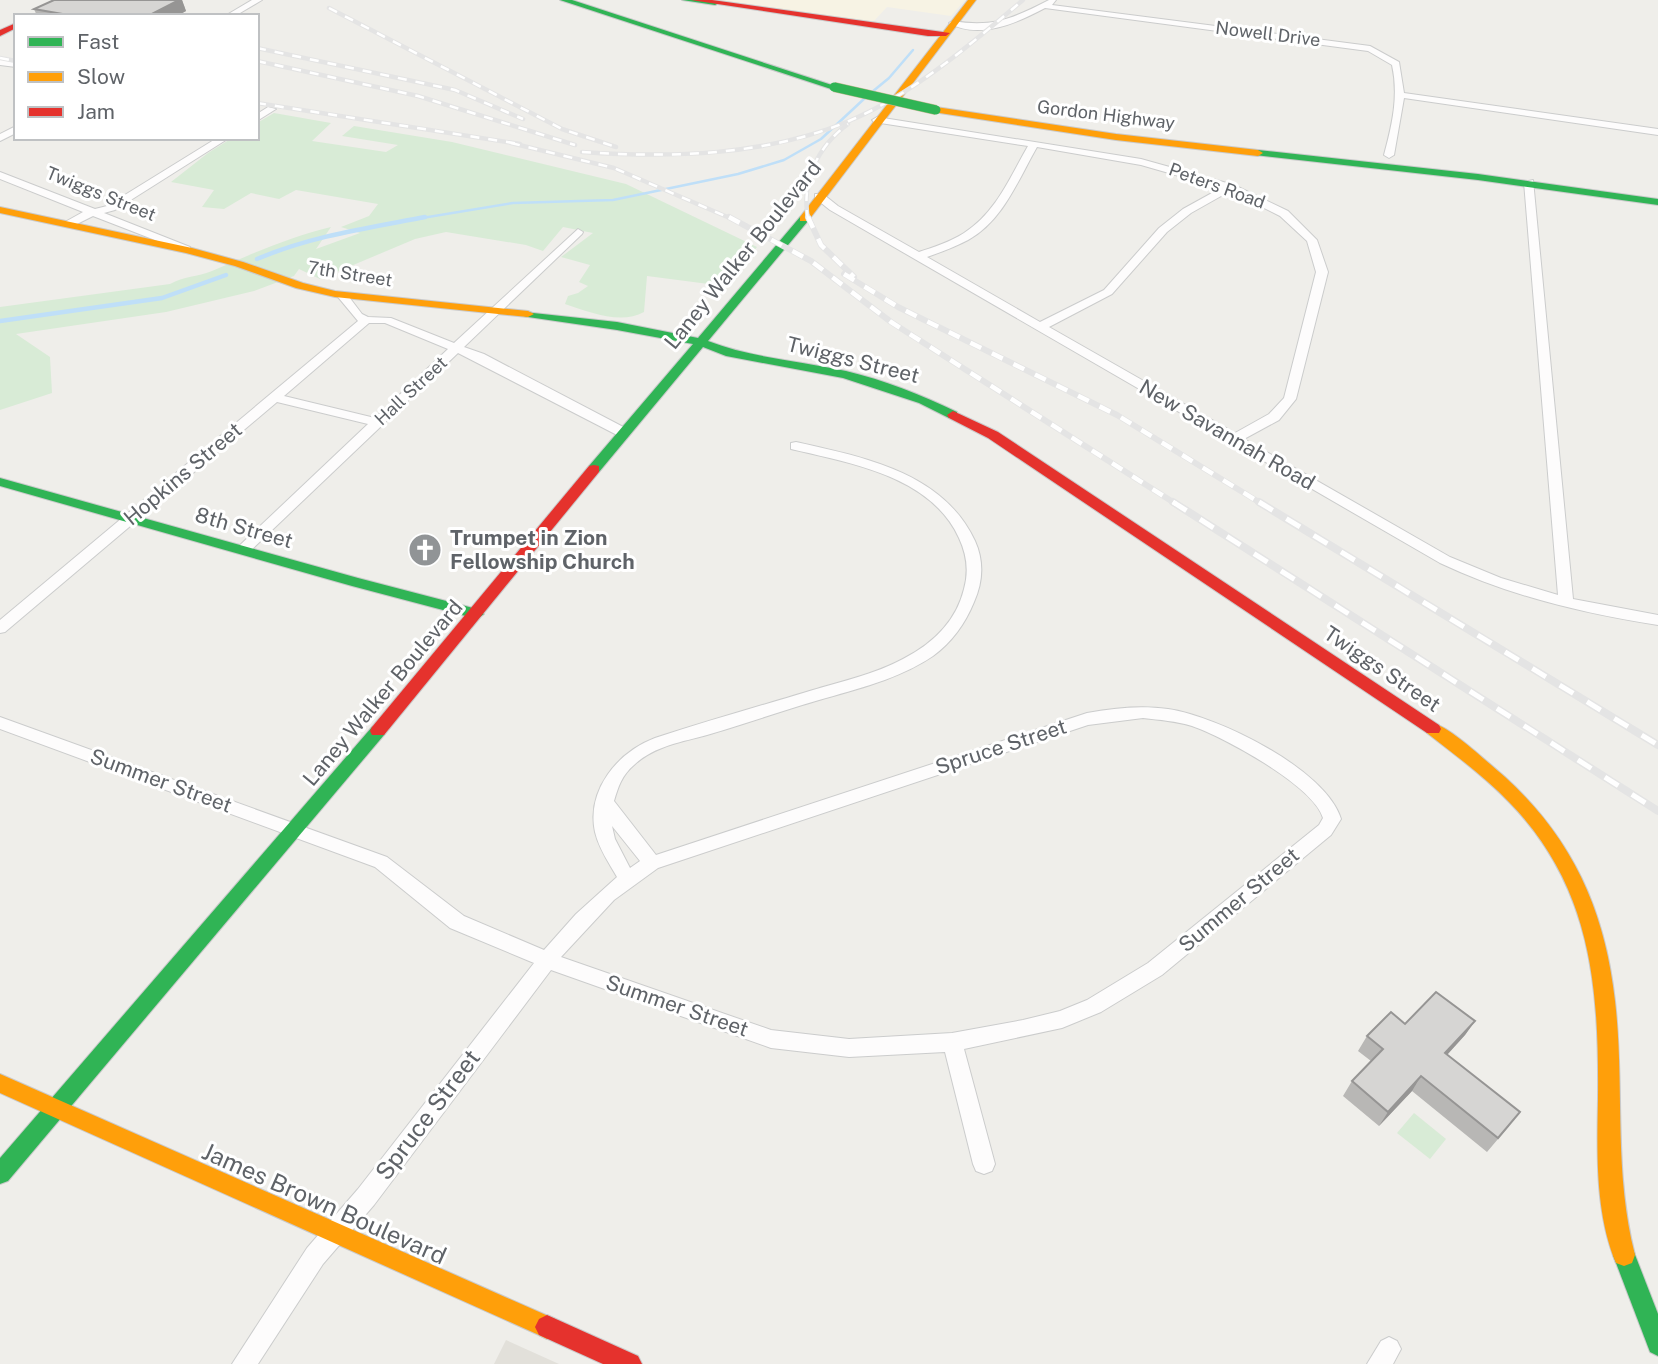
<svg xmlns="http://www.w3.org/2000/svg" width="1658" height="1364" font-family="'Public Sans',sans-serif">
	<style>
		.commercial { fill: #f7f3e4 }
		.education { fill: #e2e0da }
		.green { fill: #d8ebd6 }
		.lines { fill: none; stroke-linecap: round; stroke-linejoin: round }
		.stream-far1 { stroke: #bfdff8; stroke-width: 2.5 }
		.stream { stroke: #bfdff8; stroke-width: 4.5 }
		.street-casing { stroke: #cbcccc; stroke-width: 2 }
		.fast-casing { stroke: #cacacb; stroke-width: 2 }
		.slow-casing { stroke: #cacacb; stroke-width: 2 }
		.jam-casing { stroke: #cacacb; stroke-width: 2 }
		.street { fill: #fdfcfc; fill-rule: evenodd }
		.fast { fill: #30b455; fill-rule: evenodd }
		.slow { fill: #ff9f0a; fill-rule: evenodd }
		.jam { fill: #e5322d; fill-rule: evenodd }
		.rail-far2-casing { stroke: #e4e4e4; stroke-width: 4.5 }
		.rail-far1-casing { stroke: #e4e4e4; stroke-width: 6 }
		.rail-casing { stroke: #e4e4e4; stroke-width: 8 }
		.rail-far2 { stroke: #fff; stroke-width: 2.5; stroke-dasharray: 9; stroke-linecap: butt }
		.rail-far1 { stroke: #fff; stroke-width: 4.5; stroke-dasharray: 12; stroke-linecap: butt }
		.rail { stroke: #fff; stroke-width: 5; stroke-dasharray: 16; stroke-linecap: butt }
		.fast-bridge-casing { stroke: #c7b996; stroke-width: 10; stroke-linecap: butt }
		.fast-bridge { stroke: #30b455; stroke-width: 9 }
		.wall { fill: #b8b7b5 }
		.shaded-wall { fill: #969594 }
		.building { fill: #d6d5d3; stroke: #969594; stroke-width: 2 }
		.labels { text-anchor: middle; stroke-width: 6; stroke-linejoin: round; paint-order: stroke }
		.far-street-label { font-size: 18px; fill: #5f6368; stroke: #fff }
		.street-label { font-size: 21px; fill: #5f6368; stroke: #fff }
		.poi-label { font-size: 21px; font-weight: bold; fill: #5f6368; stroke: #fff; text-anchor: start }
		.near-street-label { font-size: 24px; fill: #5f6368; stroke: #fff }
	</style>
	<rect width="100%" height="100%" fill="#efeeea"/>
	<!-- commercial -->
	<path class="commercial" d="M708 0H965L951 16 887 7 872 23Z"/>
	<!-- education -->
	<path class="education" d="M506 1340 559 1364H494Z"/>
	<!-- green -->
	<g class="green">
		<path d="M274 113 331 123 312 141 386 152 398 145 342 136 354 126 452 142 626 184 757 247 724 286 647 276 644 312C621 325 589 312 565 304L568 296 578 293 588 286 579 282 590 265 561 257 593 233 563 227 543 251 526 245 446 232 415 239 320 279 299 269 294 276 254 291 166 312 16 334 50 357 52 393 0 410V307L170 284C184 276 197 277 212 271 251 254 290 237 331 227L316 249 360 233 341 227 369 216 378 204 296 190 279 199 251 193 224 209 202 207 214 190 171 182 208 153 232 138H257V123Z"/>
		<path d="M1414 1113 1446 1139 1430 1159 1397 1133Z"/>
	</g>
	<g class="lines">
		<!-- stream-far1 -->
		<g class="stream-far1">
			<path d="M872 92 889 78 913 50"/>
			<path d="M416 219 513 203 613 200 738 174 784 160 821 139 865 98"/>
		</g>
		<!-- stream -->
		<g class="stream">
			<path d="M257 259C311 236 368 228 425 217"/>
			<path d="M0 321 162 298 226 275"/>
		</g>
		<defs>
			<g id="street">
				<path d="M252 0H262L235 16H225Z"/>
				<path d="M1049 0H1056L1052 5 1370 46 1399 62 1404 93 1658 129V135L1404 98 1394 155 1389 158 1384 155C1392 125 1399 96 1392 65L1368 51 1045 8C1017 23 979 40 949 23L953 21C993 28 1014 18 1049 0Z"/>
				<path d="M0 59 16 61V67L0 65Z"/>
				<path d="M268 107 276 109 257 121V114Z"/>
				<path d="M877 117 1141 159 1234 185 1288 211 1317 240 1328 272 1296 399 1279 420 1244 439 1450 557 1501 578 1558 595 1524 182 1533 180 1573 599 1658 615V625C1582 613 1510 596 1440 563L830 210 815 198V194H823L838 206 919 252C934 247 950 242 964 233 996 213 1010 177 1028 146L874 122 872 120ZM1037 147 1141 165 1221 188 1183 209 1159 228 1104 290 1040 322 927 257C941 252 955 247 968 240 1003 221 1018 180 1037 147ZM1230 191 1280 216 1307 241 1316 272 1284 398 1269 414 1235 433 1049 327 1112 294 1167 232 1191 213Z"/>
				<path d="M16 126V133L0 141V134Z"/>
				<path d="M217 138H229L115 210 104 213 190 247V251L186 252 93 216 73 226H65V222L83 212 0 179V172L95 209 107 206Z"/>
				<path d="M578 229 583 232 582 234 464 347 484 354 629 430V436H619L458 353 248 553H238L236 550 238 547 368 424 277 402 5 632 0 633V620L358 321 338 297V293H346L362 314 368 317 391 318 454 343ZM369 323H385L448 349 375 418 284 396Z"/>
				<path d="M796 442C863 457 943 472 975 541 984 561 983 582 974 602 965 624 952 642 933 656 899 679 857 689 819 700 781 711 745 724 707 735 682 742 654 746 634 765 622 775 618 787 614 801L656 855 1087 713C1114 708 1140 705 1168 709 1217 716 1326 769 1341 819L1331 835 1162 975 1101 1012 1062 1028 964 1049 995 1164 992 1171 984 1174 976 1171 973 1164 945 1052 849 1057 771 1048 551 970 374 1205 323 1264 258 1364H232L307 1248 358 1189 534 963 450 928 375 867 0 729V717L387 857 464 916 544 950 576 914 617 877C609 863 599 849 595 832 586 790 618 752 655 738 707 721 760 706 813 690 843 681 875 674 903 659 932 644 956 622 964 589 969 571 967 555 959 538 931 476 850 463 791 449V443ZM1143 718C1160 720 1176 721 1192 726 1224 737 1314 786 1323 818L1319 825 1148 963 1087 1000 1060 1011 1023 1020 952 1033 849 1039 771 1030 561 957 614 900 658 868 1088 725ZM612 826 640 861 630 868 615 839Z"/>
				<path d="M1389 1337 1397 1341 1401 1349 1393 1364H1367L1381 1341Z"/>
			</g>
			<g id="fast">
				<path d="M560 0H572L838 87 831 89Z"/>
				<path d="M682 0H709L719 3 715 5Z"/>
				<path d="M1258 150 1478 174 1658 199V205L1478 180 1255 155V151Z"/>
				<path d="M804 216 809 219 808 221 708 341C752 358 800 361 846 371 884 380 922 395 957 412V418H949L919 403 843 378 726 356 703 347 599 472H589V466L693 344 617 330 528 317 524 316V312L617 322 698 338 800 217Z"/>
				<path d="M0 478 358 578 477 609 484 614 477 619 352 586 0 486Z"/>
				<path d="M378 725 384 727 386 731 384 735 8 1181 0 1184V1158L372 727Z"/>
				<path d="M1624 1244 1632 1247 1658 1314V1356L1650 1352 1613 1255 1616 1247Z"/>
			</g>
			<g id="slow">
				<path d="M968 0H976L808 221H800V217Z"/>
				<path d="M936 107 1116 134 1258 150 1263 153 1258 156 1116 140 933 112 931 110Z"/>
				<path d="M0 207 192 248 243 262 303 283 335 291 528 311 534 314 528 317 335 297 296 288 235 266 186 253 0 213Z"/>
				<path d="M1433 723C1453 729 1488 763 1505 777 1573 839 1605 911 1615 1001 1625 1087 1613 1169 1635 1255L1632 1263 1624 1266 1616 1263C1595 1213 1597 1152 1598 1099 1599 987 1592 887 1509 802 1484 776 1455 755 1427 733L1425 729 1427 725Z"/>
				<path d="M0 1074 555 1319 559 1327 555 1335 547 1339 539 1335 0 1093Z"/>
			</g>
			<g id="jam">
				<path d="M691 0H712L950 33 946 36H928Z"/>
				<path d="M16 23V28L0 36V30Z"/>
				<path d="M953 411 998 432 1439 725 1441 729 1439 733H1427L988 438 949 418 947 415Z"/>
				<path d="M594 465 599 466V472L384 735H372L370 731 372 727 589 466Z"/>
				<path d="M547 1315 638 1356 642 1364H603L539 1335 535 1327 539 1319Z"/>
			</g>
		</defs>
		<!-- street casing -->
		<use href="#street" class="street-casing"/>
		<!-- fast casing -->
		<use href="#fast" class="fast-casing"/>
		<!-- slow casing -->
		<use href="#slow" class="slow-casing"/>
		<!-- jam casing -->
		<use href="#jam" class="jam-casing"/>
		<!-- street -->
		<use href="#street" class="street"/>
		<!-- fast -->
		<use href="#fast" class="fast"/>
		<!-- slow -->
		<use href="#slow" class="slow"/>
		<!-- jam -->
		<use href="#jam" class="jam"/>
		<defs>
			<g id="rail-far2">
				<path d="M329 8 562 129 616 147"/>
				<path d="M257 48 455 90 523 119"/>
				<path d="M0 58 16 61"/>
				<path d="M257 61 418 96 575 145"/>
				<path d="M257 103 520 144"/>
				<path d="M511 143 614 168 732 219"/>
				<path d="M582 152C670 158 766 156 849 121 913 94 970 45 1023 0"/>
				<path d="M808 219C801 181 818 146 848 124"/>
			</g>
			<g id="rail-far1">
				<path d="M729 217 811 261 891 322 1176 504"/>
				<path d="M808 217 821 245 854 277"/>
				<path d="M844 274 898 307 1117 415 1262 504"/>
			</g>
			<g id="rail">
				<path d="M1173 502 1658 811"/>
				<path d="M1259 502 1658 745"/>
			</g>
		</defs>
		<!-- rail-far2 casing -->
		<use href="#rail-far2" class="rail-far2-casing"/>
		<!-- rail-far1 casing -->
		<use href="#rail-far1" class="rail-far1-casing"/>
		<!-- rail casing -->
		<use href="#rail" class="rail-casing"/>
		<!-- rail-far2 -->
		<use href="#rail-far2" class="rail-far2"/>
		<!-- rail-far1 -->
		<use href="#rail-far1" class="rail-far1"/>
		<!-- rail -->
		<use href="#rail" class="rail"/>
		<defs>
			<path id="fast-bridge" d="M834 87 936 110"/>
		</defs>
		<!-- fast-bridge casing -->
		<use href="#fast-bridge" class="fast-bridge-casing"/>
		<!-- fast-bridge -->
		<use href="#fast-bridge" class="fast-bridge"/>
	</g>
	<!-- wall -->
	<g class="wall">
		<path d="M54 0H182L186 11 177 16H37L34 9Z"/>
		<path d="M1475 1021 1465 1035 1447 1055 1509 1126 1487 1152 1412 1091 1379 1126 1343 1096 1352 1081 1371 1061 1358 1051 1367 1036 1405 1024Z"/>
	</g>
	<!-- shaded-wall -->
	<g class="shaded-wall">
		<path d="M179 0H182L186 11 177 16H148Z"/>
		<path d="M1475 1021 1465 1035 1435 1068 1445 1053Z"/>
		<path d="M1421 1076 1412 1091 1379 1126 1388 1112Z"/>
	</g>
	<!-- building -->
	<g class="building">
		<path d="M54 0H179L148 16H74L34 9Z"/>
		<path d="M1436 992 1475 1021 1445 1053 1520 1112 1498 1138 1421 1076 1388 1112 1352 1081 1383 1049 1367 1036 1391 1012 1405 1024Z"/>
	</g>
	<!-- icons -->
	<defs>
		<symbol id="church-disc" viewBox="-11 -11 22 22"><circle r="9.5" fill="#919496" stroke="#fff"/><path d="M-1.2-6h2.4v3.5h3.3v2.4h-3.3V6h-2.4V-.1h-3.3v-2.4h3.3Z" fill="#fff"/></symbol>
	</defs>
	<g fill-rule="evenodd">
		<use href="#church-disc" x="406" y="531" width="38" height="38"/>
	</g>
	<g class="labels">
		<!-- far-street labels -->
		<g class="far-street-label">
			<text transform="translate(1268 34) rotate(7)" y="6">Nowell Drive</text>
			<text transform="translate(1106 115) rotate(7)" y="6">Gordon Highway</text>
			<text transform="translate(1217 186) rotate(20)" y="6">Peters Road</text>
			<text transform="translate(101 194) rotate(22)" y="6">Twiggs Street</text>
			<text transform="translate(350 274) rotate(9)" y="6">7th Street</text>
			<text transform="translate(411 391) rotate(-43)" y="6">Hall Street</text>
		</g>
		<!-- street labels -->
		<g class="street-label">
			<text transform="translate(743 255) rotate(-51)" y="7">Laney Walker Boulevard</text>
			<text transform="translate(853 360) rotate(14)" y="7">Twiggs Street</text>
			<text transform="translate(1227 435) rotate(30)" y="7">New Savannah Road</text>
			<text transform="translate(183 474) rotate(-40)" y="7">Hopkins Street</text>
			<text transform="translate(244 528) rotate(16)" y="7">8th Street</text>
			<text transform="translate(1382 669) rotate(34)" y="7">Twiggs Street</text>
			<text transform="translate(383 693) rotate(-50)" y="7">Laney Walker Boulevard</text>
			<text transform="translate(1001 747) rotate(-18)" y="7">Spruce Street</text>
			<text transform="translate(161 781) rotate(20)" y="7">Summer Street</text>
			<text transform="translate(1239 900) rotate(-40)" y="7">Summer Street</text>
			<text transform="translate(677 1006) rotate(19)" y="7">Summer Street</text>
		</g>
		<!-- poi labels -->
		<g class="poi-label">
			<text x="450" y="545">Trumpet in Zion<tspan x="450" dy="24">Fellowship Church</tspan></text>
		</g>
		<!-- near-street labels -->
		<g class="near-street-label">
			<text transform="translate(428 1115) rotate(-53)" y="8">Spruce Street</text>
			<text transform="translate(324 1204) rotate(24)" y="8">James Brown Boulevard</text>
		</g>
	</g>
	<!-- legend -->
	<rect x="14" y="14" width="245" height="126" fill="#ffffff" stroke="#bfc1c3" stroke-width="2"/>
	<rect x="28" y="37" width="35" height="10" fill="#30b455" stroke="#bfc1c3" stroke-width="2"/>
	<text x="77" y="49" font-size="21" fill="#5f6368">Fast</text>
	<rect x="28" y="72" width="35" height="10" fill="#ff9f0a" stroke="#bfc1c3" stroke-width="2"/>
	<text x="77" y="84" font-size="21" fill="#5f6368">Slow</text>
	<rect x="28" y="107" width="35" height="10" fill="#e5322d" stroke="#bfc1c3" stroke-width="2"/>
	<text x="77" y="119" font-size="21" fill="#5f6368">Jam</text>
</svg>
